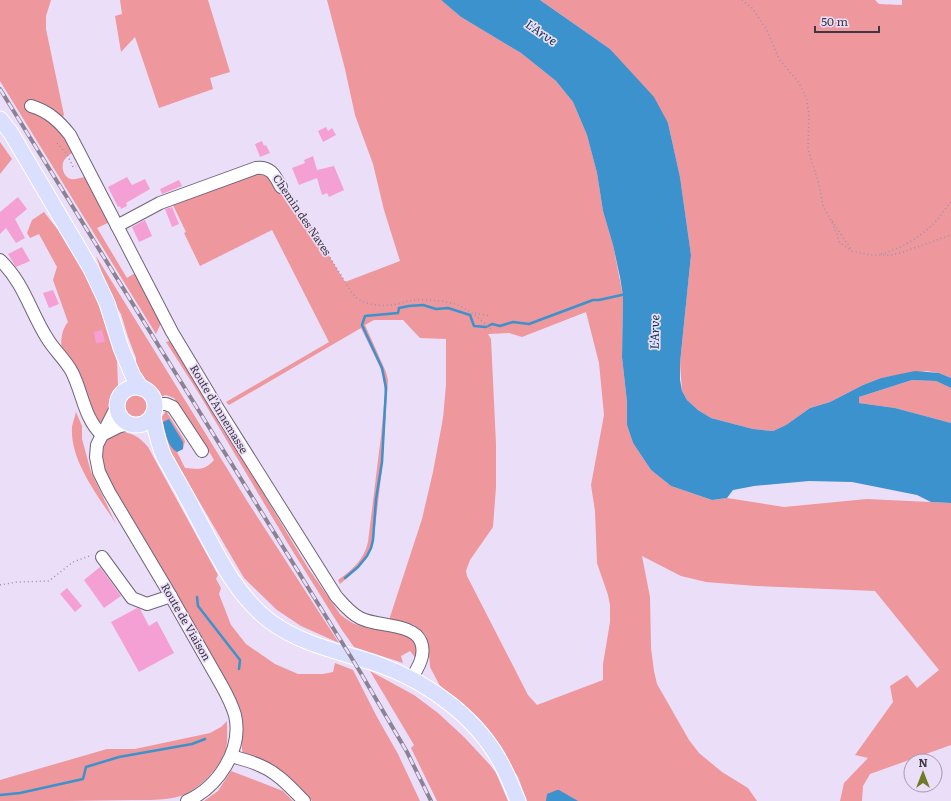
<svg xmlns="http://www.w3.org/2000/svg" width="951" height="801" font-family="Literata,serif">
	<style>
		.green { fill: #ee979d; fill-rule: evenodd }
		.water { fill: #3c92cc }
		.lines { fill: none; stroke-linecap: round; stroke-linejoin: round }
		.stream { stroke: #3c92cc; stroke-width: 2.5 }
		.building { fill: #f4a0d5 }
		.minor-casing { stroke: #6f647a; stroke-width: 14 }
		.major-casing { stroke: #fff; stroke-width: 17 }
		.path { stroke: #9c93a6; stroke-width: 1.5; stroke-dasharray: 1 3; stroke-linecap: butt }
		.minor { stroke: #fff; stroke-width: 12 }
		.major { stroke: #d9dffc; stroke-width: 15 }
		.rail-casing { stroke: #8b8294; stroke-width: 4 }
		.rail { stroke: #ebdef8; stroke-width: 2.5; stroke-dasharray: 8; stroke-linecap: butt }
		.labels { text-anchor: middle; stroke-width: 3.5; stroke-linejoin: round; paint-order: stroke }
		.street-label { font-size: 11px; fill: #3c3741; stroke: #ebdef8 }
		.water-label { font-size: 12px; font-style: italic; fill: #0a3048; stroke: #ebdef8 }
	</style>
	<rect width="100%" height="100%" fill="#ebdef8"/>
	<!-- green -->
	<g class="green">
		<path d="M0 0H51L46 16V29L64 115 59 121 78 150C74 152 69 154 65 159 60 165 63 177 71 179 76 180 82 177 87 177L114 220 97 228 127 278 140 270 161 323 156 334 0 81Z"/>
		<path d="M120 0H208L230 72 210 78 213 89 159 108 135 37 121 52 115 16 122 14Z"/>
		<path d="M327 0H441L461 17 521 53 556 81 573 102 587 135 597 173 603 211 613 245 623 296 622 357 627 402V425L633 443 651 470 671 486 712 500 727 498 784 507 867 499 951 503V745L870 774 863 786 862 801H840L844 783 868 758 855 755 893 702 890 686 907 675 917 688 939 670 875 591 756 586 706 582 681 576 642 556 650 597 651 648 654 671 657 684 689 740 699 753 722 772 748 788 757 801H527L518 777 491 735 473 714 440 686 430 667 428 642 425 634 414 625 389 620 422 519 433 472 443 418 446 385V339L420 338 403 320H374L365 325 386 372 388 380 382 469 373 545C367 562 354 572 340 584L338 580C352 570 364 560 368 542L381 436 385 394 383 376 380 367 361 328 229 405 226 402 329 342 272 230 200 266 184 233 186 232 170 199 261 167 282 189 307 220 345 282 400 261 384 210 373 164 355 115 345 69ZM586 312 599 363 604 415 591 485 595 511 597 563 608 595 610 605V622L603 664V680L537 705 528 695 467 576 466 571 470 560 493 527 496 487V444L491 339 488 334 509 333 522 337Z"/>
		<path d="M540 0H875L879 4 902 5V0H951V378L939 373 926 371 881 378 863 385 830 402 810 408 786 425 773 431 753 429 730 423 711 418 698 410 687 400 682 391 680 363 691 255 680 177 668 123 610 49Z"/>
		<path d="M0 142 12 159 0 174Z"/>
		<path d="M44 212 58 230 86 276 96 297 117 361 118 386 112 398 108 412 102 422H99L96 419 62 350C60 341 62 329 68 322L53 280 57 267 39 234 30 238 27 233 32 220Z"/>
		<path d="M96 256 249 504 339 643 301 626 277 610 244 578 172 455 162 430 161 418 166 411 185 441 183 449 177 452 185 468C199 469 204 471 214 460L200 436 174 398 166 395 160 397 152 386 144 382 136 369V358L128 337 121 314 109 294Z"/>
		<path d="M172 340 221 427 239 453 308 568 340 614C347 621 358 626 367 628 381 631 418 629 418 650 418 653 417 656 416 659L410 651 401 656 403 663 354 647 342 630 287 542 198 392 166 342Z"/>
		<path d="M912 380 936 381 951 388V423L895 408 859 403V397Z"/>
		<circle cx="137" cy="406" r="13"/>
		<path d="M76 412 82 426V439L91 472 116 524C98 495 70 462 72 427 73 422 75 416 76 412Z"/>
		<path d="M121 432C134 433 140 438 148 447L218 575 216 579 221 588 219 594 231 625 246 644 275 664 298 674H323L333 672 335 663 353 670 377 717 398 754 420 801H312C298 786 283 769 264 761 258 758 250 756 243 754L242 749 241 732 101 470 100 447 110 437Z"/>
		<path d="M370 671 414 695 438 713 464 737 490 765 496 773 508 801H437L411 748 414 745Z"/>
		<path d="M227 721C227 730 228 740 226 749 220 767 203 785 186 794 170 801 149 800 132 800 88 801 44 801 0 801V780L107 749H135L210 733 221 727Z"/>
		<path d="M231 771 283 791 293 801H204L218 791Z"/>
	</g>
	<!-- water -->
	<g class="water">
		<path d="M441 0H540L610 49 654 97 668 123 680 177 691 255 680 363V380L682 391 687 400 698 410 711 418 730 423 753 429 773 431 786 425 810 408 830 402 863 385 881 378 915 371 939 373 951 378V388L936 381 912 380 859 397V403L895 408 951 423V503L931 502 917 495 852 482 809 481 754 486 733 490 727 498 712 500 671 486 651 470 633 443 627 425V402L622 357 623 296 620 277 613 245 603 211 597 173 587 135 573 102 556 81 521 53 461 17Z"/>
		<path d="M169 419 183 442V449L177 452C167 446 165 432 163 422Z"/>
		<path d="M557 790H559L578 801H546L547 794Z"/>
	</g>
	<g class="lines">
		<!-- stream -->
		<g class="stream">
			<path d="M345 578 358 567 367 556 371 548 373 540 376 499 382 462 386 388 382 368 362 325 365 316 398 313 399 308 409 306 423 305 436 309 448 308 470 315 474 326 486 327 492 324 500 326 513 322 529 324 593 300H599L626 294"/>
			<path d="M197 597 198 606 240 660 239 669"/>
			<path d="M0 795 20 793 83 779 86 767 119 757 192 744 205 739"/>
		</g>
	</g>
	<!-- building -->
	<g class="building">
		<path d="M326 127 328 131 332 128 336 135 323 142 318 131Z"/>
		<path d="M262 141 264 146 266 145 270 153 260 157 255 144Z"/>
		<path d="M313 156 317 170 334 166 344 190 329 197 327 193 322 195 317 178 299 185 292 168 305 163 304 160Z"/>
		<path d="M127 177 132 185 145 179 150 189 126 203 127 206 121 209 120 206 118 207 108 187Z"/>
		<path d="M179 180 182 186 162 194 160 189Z"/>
		<path d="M18 197 27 209 15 219 25 238 16 243 6 228 0 234V212Z"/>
		<path d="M172 207 179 224 172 227 165 209Z"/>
		<path d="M145 220 152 236 139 242 132 227Z"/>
		<path d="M22 247 30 261 16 267 8 254Z"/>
		<path d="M53 290 59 304 49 308 43 293Z"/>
		<path d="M102 330 105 342 96 343 94 332Z"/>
		<path d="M100 567 121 596 104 608 84 580Z"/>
		<path d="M67 588 82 606 75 612 60 594Z"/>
		<path d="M137 608 140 609 149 626 157 621 174 653 139 672 111 622Z"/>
	</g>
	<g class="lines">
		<defs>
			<g id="minor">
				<path d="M31 106C48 111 59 121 70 135L172 332 217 407 336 596C343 604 350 613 360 618 377 627 414 623 421 642 426 655 418 668 411 679"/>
				<path d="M117 226 160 203 256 168C271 166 275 176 281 187"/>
				<path d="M0 260C24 283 30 311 47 338 54 350 65 359 72 372 83 394 84 418 102 435"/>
				<path d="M118 404 97 445 96 457 99 472 109 492 165 586 222 686C227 695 232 705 235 715 243 750 218 787 187 801"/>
				<path d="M155 404H166L173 407 202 451"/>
				<path d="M102 435 120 426 131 424"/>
				<path d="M102 557 132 598 147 604 171 596"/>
				<path d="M231 756C241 759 251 761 261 766 278 773 291 788 304 801"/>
			</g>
			<g id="major">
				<path d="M0 119 11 133 91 269 107 303 121 348 133 376 141 388"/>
				<circle cx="136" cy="406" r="19"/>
				<path d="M153 414C154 427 158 440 162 452 164 458 169 465 172 471 180 485 188 499 195 513 216 552 235 595 271 622 304 646 343 652 380 665 430 683 479 719 503 767 509 778 513 790 518 801"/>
			</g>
		</defs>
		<!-- minor casing -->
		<use href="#minor" class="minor-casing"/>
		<!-- major casing -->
		<use href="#major" class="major-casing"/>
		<!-- path -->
		<g class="path">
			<path d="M742 0 752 8 767 30 779 59 799 83 806 97 809 114 808 149 818 181 823 206 833 224 840 243 852 251 871 255H891L903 252 951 235"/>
			<path d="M57 143 67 154 73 167 76 166"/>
			<path d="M287 195 310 225 352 293C362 306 382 307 397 304 403 303 409 300 416 300 428 299 444 301 455 304 469 309 480 319 491 329"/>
			<path d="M832 221 851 249"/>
			<path d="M881 254C900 249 919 238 933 224 940 218 944 209 951 202"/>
			<path d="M475 313 490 316"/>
			<path d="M0 585 17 582 49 581 73 562 92 555"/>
		</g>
		<!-- minor -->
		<use href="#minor" class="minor"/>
		<!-- major -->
		<use href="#major" class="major"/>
		<defs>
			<path id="rail" d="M0 89 359 670 407 752 431 801"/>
		</defs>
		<!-- rail casing -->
		<use href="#rail" class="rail-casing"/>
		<!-- rail -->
		<use href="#rail" class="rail"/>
	</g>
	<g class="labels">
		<!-- street labels -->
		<g class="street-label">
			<text transform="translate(302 215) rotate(56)" y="4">Chemin des Naves</text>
			<text transform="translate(219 409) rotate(59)" y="4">Route d'Annemasse</text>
			<text transform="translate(186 622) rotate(60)" y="4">Route de Viaison</text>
		</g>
		<!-- water labels -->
		<g class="water-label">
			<text transform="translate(541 33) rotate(34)" y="4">L'Arve</text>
			<text transform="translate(655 332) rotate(-89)" y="4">L'Arve</text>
		</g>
	</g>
	<!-- north arrow -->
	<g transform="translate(923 773)"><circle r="19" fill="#ebdef8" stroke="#a59baf"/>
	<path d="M0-3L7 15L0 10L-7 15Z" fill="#6f7a25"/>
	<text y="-6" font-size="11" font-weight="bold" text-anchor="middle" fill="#3c3741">N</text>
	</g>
	<!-- scale -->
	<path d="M815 26v6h64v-6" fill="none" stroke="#3c3741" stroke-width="2"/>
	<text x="821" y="26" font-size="12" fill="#3c3741" stroke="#ebdef8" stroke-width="3" paint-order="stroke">50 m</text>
</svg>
